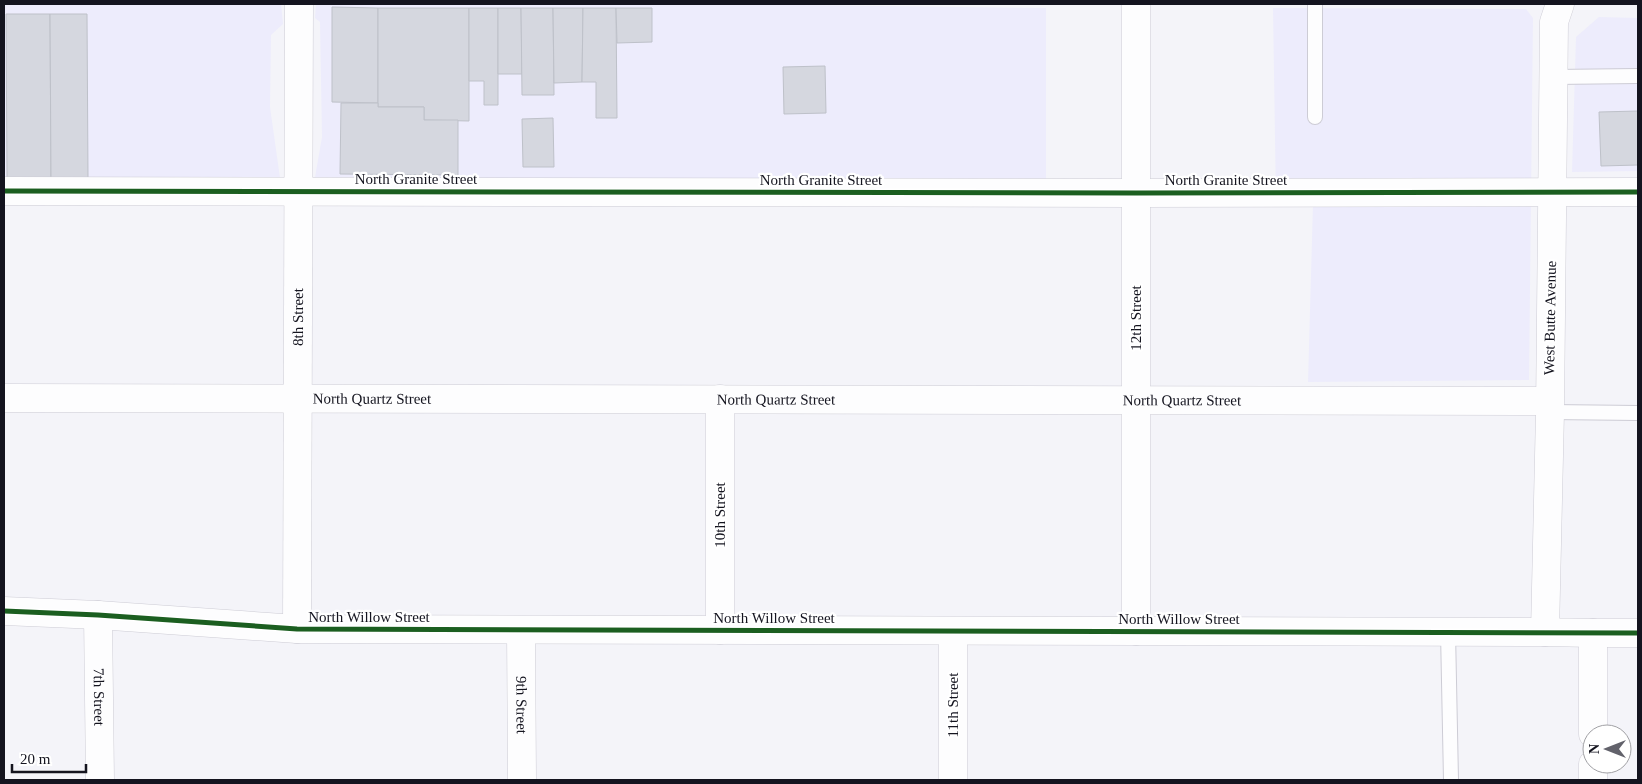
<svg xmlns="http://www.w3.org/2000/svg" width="1642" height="784" font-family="Georgia,serif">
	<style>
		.built { fill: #edecfc }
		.building { fill: #d5d7df; stroke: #bec1c9 }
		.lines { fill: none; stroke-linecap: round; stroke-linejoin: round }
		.service-casing { stroke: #cdccd5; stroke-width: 16 }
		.minor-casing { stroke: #cdccd5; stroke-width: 29 }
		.tertiary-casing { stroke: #cdccd5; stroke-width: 29 }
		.service { stroke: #fdfdfe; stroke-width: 14 }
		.minor { stroke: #fdfdfe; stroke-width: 28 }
		.tertiary { stroke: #fdfdfe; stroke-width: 28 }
		.cycleway-casing { stroke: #fff; stroke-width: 8 }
		.cycleway { stroke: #1b5e20; stroke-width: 5 }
		.labels { text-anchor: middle; stroke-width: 4.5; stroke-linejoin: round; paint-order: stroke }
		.street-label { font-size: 15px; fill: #14141f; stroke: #fff }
	</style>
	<rect width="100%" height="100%" fill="#f4f4f9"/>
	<!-- built -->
	<g class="built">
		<path d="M4 4H281L283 24 271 35 270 107 281 185 4 182Z"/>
		<path d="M316 4H710L1046 8V187L314 183 322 137 320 22 315 18Z"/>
		<path d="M1273 8 1526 9 1533 18 1529 380 1308 382 1313 204 1276 203Z"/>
		<path d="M1599 17 1638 18V171L1572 172 1576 37Z"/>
	</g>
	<!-- building -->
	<g class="building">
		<path d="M332 7 378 8V103L332 102Z"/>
		<path d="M378 8H469V121L424 120V107H378Z"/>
		<path d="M469 8H498V105H484V81H469Z"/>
		<path d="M498 8H521L522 74H498Z"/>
		<path d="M521 8H553L554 95H522Z"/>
		<path d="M553 8H583L582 82 554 83Z"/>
		<path d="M583 8H616L617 118H596V82H582Z"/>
		<path d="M616 8H652V42L617 43Z"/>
		<path d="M6 14H50L51 178H7Z"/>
		<path d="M50 14H87L88 178H51Z"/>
		<path d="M825 66 826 113 784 114 783 67Z"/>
		<path d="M341 103H378V107H424V120H458V175L340 174Z"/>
		<path d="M1638 111V165L1601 166 1599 112Z"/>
		<path d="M553 118 554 167H523L522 119Z"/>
	</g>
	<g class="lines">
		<defs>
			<g id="service">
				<path d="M1554 77 1638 76"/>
				<path d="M1315 117V4"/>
				<path d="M1550 412 1638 413"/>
				<path d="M1448 632 1451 780"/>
			</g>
			<g id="minor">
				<path d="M1136 4V631"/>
				<path d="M4 191 1136 193 1638 192"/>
				<path id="s1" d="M4 398 1549 401"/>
				<path d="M720 399V630"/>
				<path d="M4 611 98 615 297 629 1545 632"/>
				<path id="s2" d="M98 615 100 780"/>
				<path id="s3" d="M297 629 299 4"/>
				<path id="s4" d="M521 630 522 780"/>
				<path d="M953 631V780"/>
				<path d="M1593 633H1638"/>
			</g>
			<g id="tertiary">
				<path d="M1560 4 1554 22 1550 412 1545 632 1593 633V734"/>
				<path d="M1593 780V764"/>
			</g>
		</defs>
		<!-- service casing -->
		<use href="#service" class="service-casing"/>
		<!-- minor casing -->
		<use href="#minor" class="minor-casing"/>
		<!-- tertiary casing -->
		<use href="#tertiary" class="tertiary-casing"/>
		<!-- service -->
		<use href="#service" class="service"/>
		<!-- minor -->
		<use href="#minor" class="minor"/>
		<!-- tertiary -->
		<use href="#tertiary" class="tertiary"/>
		<defs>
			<g id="cycleway">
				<path d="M4 191 1136 193 1638 192"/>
				<path d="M4 611 98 615 297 629 1638 633"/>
			</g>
		</defs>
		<!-- cycleway casing -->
		<use href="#cycleway" class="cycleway-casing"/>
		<!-- cycleway -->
		<use href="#cycleway" class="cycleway"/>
	</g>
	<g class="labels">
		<!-- street labels -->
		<g class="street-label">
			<text x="416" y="184">North Granite Street</text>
			<text x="821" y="185">North Granite Street</text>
			<text x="1226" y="185">North Granite Street</text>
			<text dy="5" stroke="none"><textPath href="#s3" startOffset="312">8th Street</textPath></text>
			<text transform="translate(1136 318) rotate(-90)" y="5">12th Street</text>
			<text transform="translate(1550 318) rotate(-89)" y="5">West Butte Avenue</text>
			<text dy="5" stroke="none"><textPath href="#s1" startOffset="368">North Quartz Street</textPath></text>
			<text dy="5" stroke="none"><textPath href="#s1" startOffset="772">North Quartz Street</textPath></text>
			<text dy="5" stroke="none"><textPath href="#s1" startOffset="1178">North Quartz Street</textPath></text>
			<text transform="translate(720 515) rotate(-90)" y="5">10th Street</text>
			<text x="369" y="622">North Willow Street</text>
			<text x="774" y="623">North Willow Street</text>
			<text x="1179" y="624">North Willow Street</text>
			<text dy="5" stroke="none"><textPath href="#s2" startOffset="82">7th Street</textPath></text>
			<text dy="5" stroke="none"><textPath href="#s4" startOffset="75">9th Street</textPath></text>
			<text transform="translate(953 705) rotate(-90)" y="5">11th Street</text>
		</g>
	</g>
	<!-- border -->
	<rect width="1642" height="784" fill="none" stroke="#14141f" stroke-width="10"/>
	<!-- north arrow -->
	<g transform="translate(1607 749) rotate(270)"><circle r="24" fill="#ffffff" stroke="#a1a1a5"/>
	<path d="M0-4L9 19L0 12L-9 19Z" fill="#62626b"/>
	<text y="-8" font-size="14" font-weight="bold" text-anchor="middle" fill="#14141f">N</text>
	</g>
	<!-- scale -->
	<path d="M12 764v8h74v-8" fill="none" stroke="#14141f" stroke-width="2.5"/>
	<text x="20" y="764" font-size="15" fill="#14141f" stroke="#ffffff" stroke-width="4" paint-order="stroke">20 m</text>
</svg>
